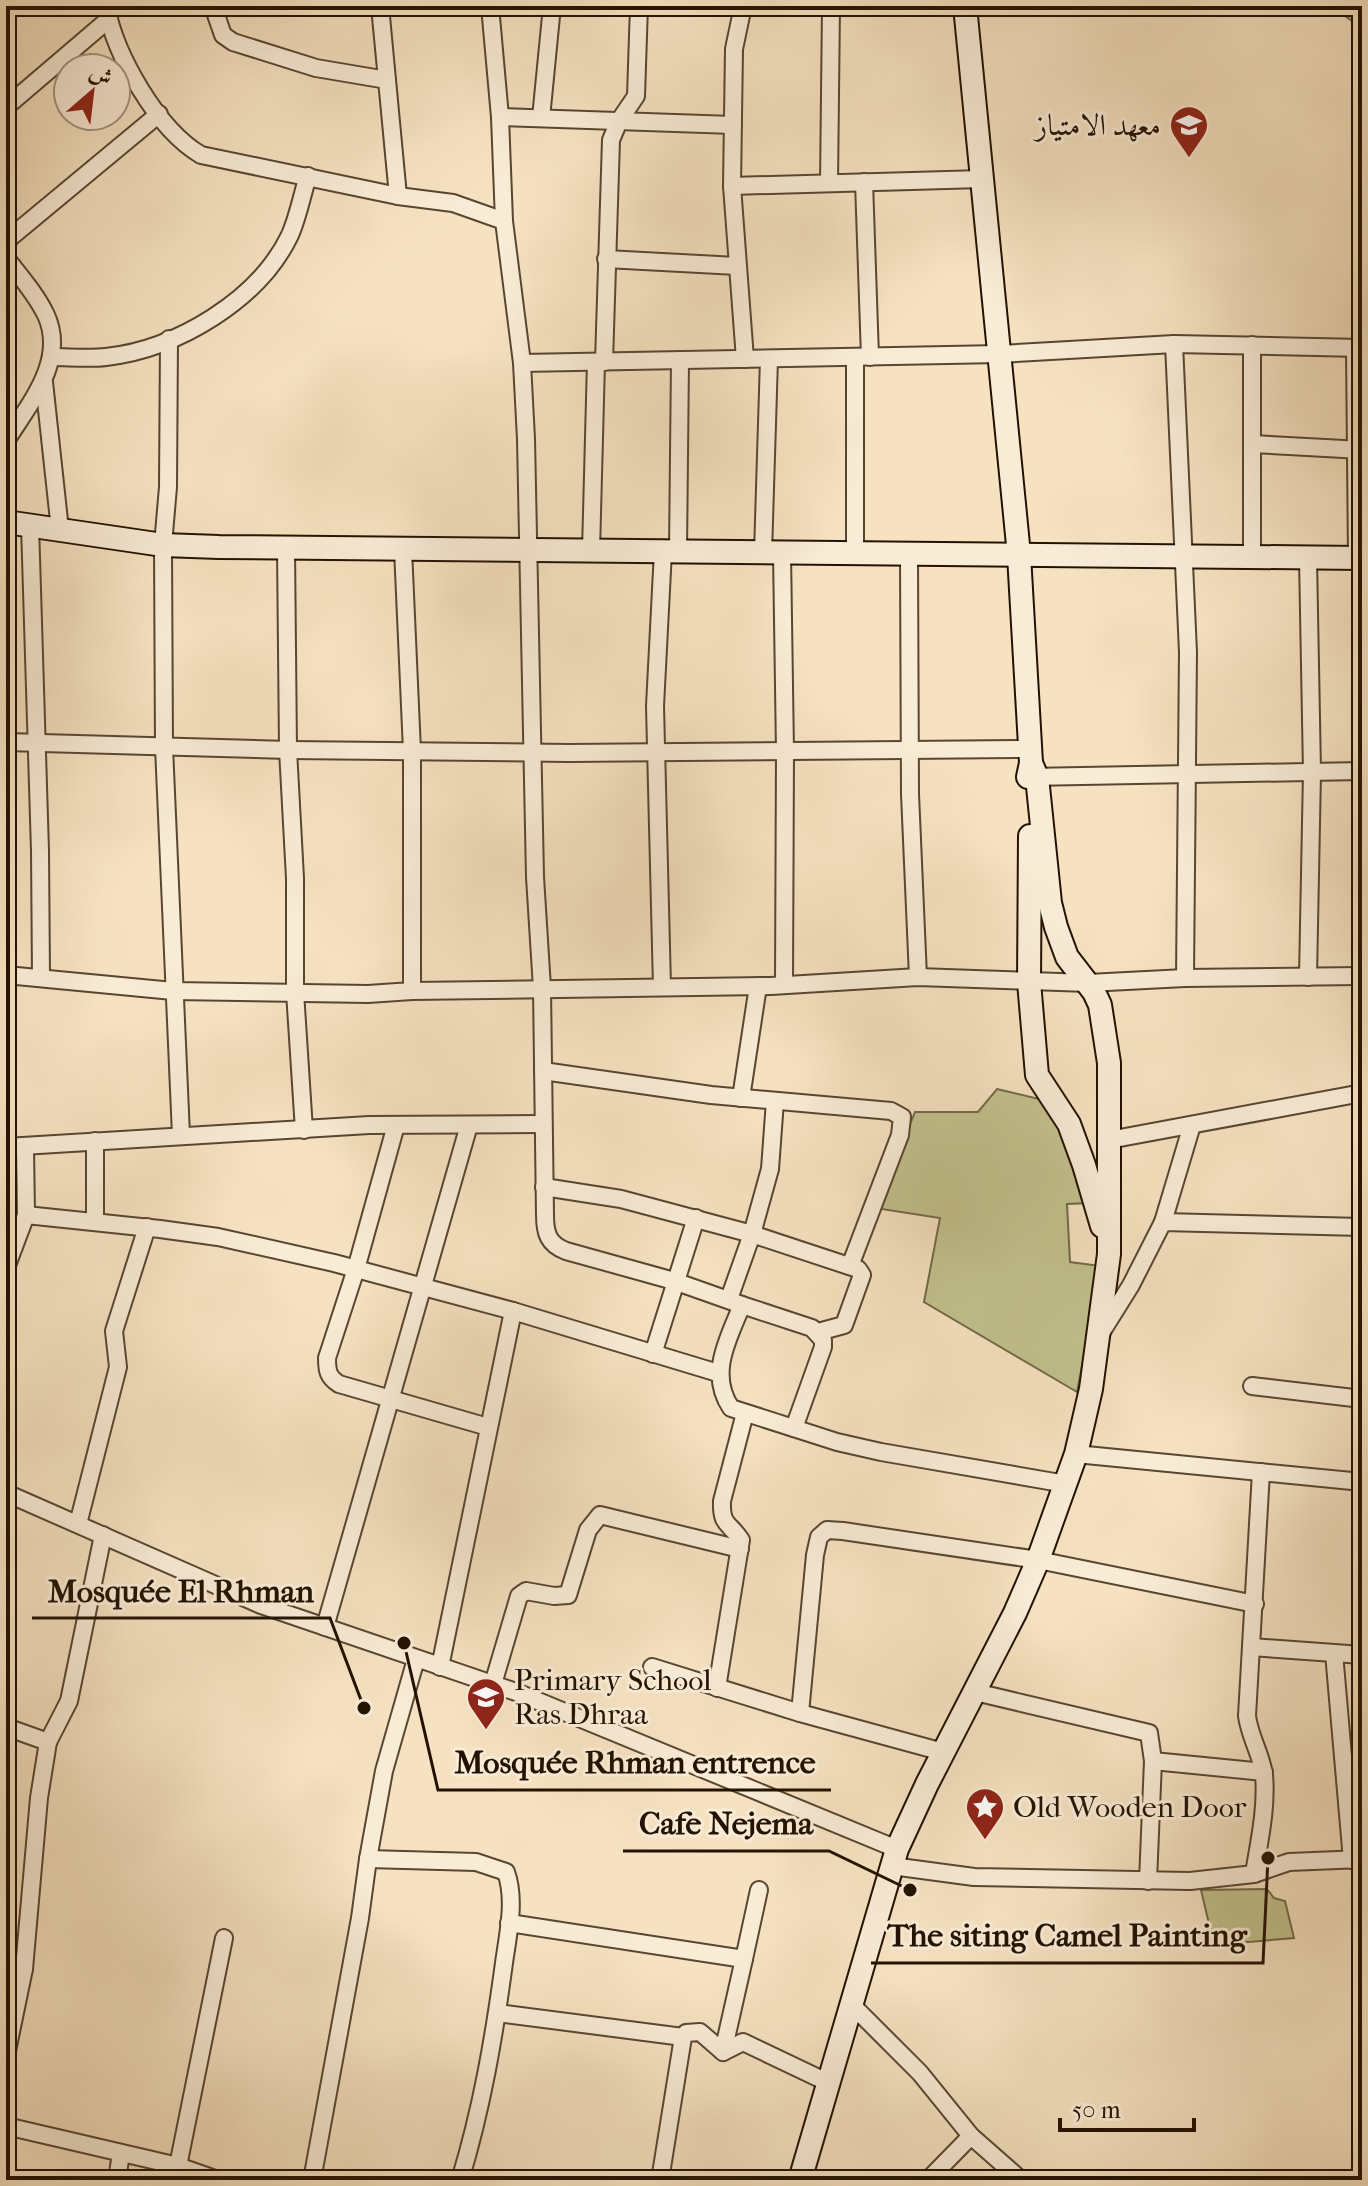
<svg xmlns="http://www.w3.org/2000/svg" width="1368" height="2186" font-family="'IM FELL French Canon',Amiri,serif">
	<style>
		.green { fill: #c2c28e; stroke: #726a48; stroke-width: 2 }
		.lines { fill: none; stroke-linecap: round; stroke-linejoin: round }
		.street-casing { stroke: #584631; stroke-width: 20 }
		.secondary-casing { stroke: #231201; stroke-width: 26 }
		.street { stroke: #f9ecd7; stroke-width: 16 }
		.secondary { stroke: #f9ecd7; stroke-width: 22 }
		.labels { text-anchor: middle; stroke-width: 6; stroke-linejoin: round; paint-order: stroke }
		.poi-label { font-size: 30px; fill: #231201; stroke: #f9ecd7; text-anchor: start }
		.leader { fill: none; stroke: #231201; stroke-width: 3 }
		.callout-dot { fill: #231201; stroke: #f9ecd7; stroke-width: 3 }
		.callout-label { font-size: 32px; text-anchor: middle; font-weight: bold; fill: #231201; stroke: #f9ecd7; stroke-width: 6; stroke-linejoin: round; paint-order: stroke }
	</style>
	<rect width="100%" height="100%" fill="#f6e2c1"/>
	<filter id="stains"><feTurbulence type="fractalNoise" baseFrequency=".0025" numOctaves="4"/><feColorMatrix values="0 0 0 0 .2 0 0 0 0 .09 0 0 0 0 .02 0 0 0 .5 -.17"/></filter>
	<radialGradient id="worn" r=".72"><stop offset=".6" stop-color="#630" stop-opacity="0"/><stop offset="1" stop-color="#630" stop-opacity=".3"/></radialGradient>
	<!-- green -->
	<g class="green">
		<path d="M1332 6H1362V28L1331 6Z"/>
		<path d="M997 1089 1060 1104 1090 1203 1067 1204 1070 1262 1101 1266 1077 1392 924 1302 940 1218 875 1208 915 1112H978Z"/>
		<path d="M1267 1889 1274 1898 1285 1901 1294 1938 1214 1945 1201 1890Z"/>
	</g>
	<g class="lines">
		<defs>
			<g id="street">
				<path d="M106 6C115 55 157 129 201 155L398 196 453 203 504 221"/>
				<path d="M213 6 223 35 233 42 316 68 387 80"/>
				<path d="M380 6 398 196"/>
				<path d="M490 6 500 117 504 221 522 363 526 439 535 877 542 988 545 1215C545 1233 548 1244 566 1251L674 1281 742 1305C728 1339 708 1374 731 1408L837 1442 881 1452 1066 1484"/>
				<path d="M743 6 734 49 732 186 745 359"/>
				<path d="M6 107 109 19"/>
				<path d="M500 117 733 125"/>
				<path d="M541 118 552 6"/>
				<path d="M864 182 870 357"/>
				<path d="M829 183 831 6"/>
				<path d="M732 186 982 179"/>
				<path d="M6 241 159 114"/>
				<path d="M6 258C20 276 36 294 46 315 67 361 29 404 6 441"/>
				<path d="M606 259 737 266"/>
				<path d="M169 339 168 487 163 545 164 747 181 1135"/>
				<path d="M1174 344 1188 652 1185 978"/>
				<path d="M1355 348 1357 558"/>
				<path d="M51 357C69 357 89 359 106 357 177 349 259 300 290 235 298 217 302 195 308 176"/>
				<path d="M855 357V553"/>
				<path d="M604 362 611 140 619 121 636 96 639 6"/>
				<path d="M522 363 1000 354 1174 344 1362 348"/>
				<path d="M44 382 60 530"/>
				<path d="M1252 444 1362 450"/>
				<path d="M30 525 40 851 41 977"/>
				<path d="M286 548 288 750 295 878V992L304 1130"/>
				<path d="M591 551 596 362"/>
				<path d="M678 552 680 360"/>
				<path d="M763 553 769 359"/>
				<path d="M782 553 785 752 784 985"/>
				<path d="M909 554 910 794 918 977"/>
				<path d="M1252 557V345"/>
				<path d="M1308 558 1312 772 1308 977"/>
				<path d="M6 742 288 750 569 753 1030 749"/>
				<path d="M1028 777 1362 771"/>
				<path d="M6 975 173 991 368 994 412 991V751L403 549"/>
				<path d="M662 987 655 706 663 551"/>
				<path d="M412 991 771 986 918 977 1088 983 1185 978 1362 976"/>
				<path d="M543 1071 711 1095 891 1111 902 1117 900 1135 850 1266"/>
				<path d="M741 1098 758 986"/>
				<path d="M396 1125 356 1269 327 1358C327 1371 328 1377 339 1384L488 1427"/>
				<path d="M1109 1140 1362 1093"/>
				<path d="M6 1147 369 1125 542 1124"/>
				<path d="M544 1187 621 1199 752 1234 770 1169 775 1101"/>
				<path d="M26 1215 160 1229 218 1237 334 1263 513 1311 440 1667"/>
				<path d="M95 1222V1141"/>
				<path d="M1163 1222 1192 1125"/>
				<path d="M6 1268 26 1215 25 1147"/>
				<path d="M729 1299 752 1234 858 1269 862 1275 844 1325 818 1332"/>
				<path d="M742 1305 812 1328 823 1340V1347L794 1428"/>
				<path d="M513 1311 718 1373"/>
				<path d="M1101 1333 1131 1285 1163 1222 1362 1227"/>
				<path d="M653 1354 696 1218"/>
				<path d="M1252 1386 1362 1399"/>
				<path d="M1076 1454 1362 1482"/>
				<path d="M6 1493 261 1605 516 1692 897 1849"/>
				<path d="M78 1524 118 1367 114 1331 147 1227"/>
				<path d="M325 1627 469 1125"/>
				<path d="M1251 1647 1362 1655"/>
				<path d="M1334 1653 1352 1860"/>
				<path d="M652 1667 800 1713 943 1752"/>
				<path d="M493 1684 519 1596 526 1591 554 1596 568 1595 588 1530 600 1515 740 1549"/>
				<path d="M717 1688 741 1540C729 1522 721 1526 722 1501L745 1413"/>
				<path d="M975 1692 1149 1733 1153 1761 1148 1881"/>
				<path d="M800 1713 815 1555 819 1537 827 1530 843 1531 1038 1560 1255 1604"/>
				<path d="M6 1727 48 1742 39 1798 24 1969"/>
				<path d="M48 1742 69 1701 103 1535"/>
				<path d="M1153 1761 1264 1772"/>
				<path d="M368 1859 476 1862 506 1872C516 1900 508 1934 504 1963 494 2037 482 2108 460 2180"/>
				<path d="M892 1866 974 1877 1190 1881 1254 1874 1289 1862 1362 1859"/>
				<path d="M1254 1874C1259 1842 1267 1808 1264 1775 1262 1756 1250 1738 1247 1716L1261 1472"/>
				<path d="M509 1923 744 1959 723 2052"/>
				<path d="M744 1959 759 1890"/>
				<path d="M6 1967 24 1969 6 2056"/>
				<path d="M851 2004 920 2073 971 2136 1021 2180"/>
				<path d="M497 2013 683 2037"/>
				<path d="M6 2126 178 2166 218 2180"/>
				<path d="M178 2166 224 1938"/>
				<path d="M117 2180 121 2153"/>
				<path d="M312 2180 360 1918 368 1859 384 1771 416 1659"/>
				<path d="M660 2180 683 2037 686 2033 700 2032 723 2052 743 2042 829 2083"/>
				<path d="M928 2180 971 2136"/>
			</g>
			<g id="secondary">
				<path d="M965 6 1019 555 1031 763 1028 777"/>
				<path d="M6 522 163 545 219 547 1362 558"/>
				<path d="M1030 836 1029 982 1037 1075 1069 1124 1084 1165 1102 1226"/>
				<path d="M800 2180 897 1849 927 1784 1015 1613 1038 1560 1076 1454 1091 1389 1109 1254V1063L1100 1005 1094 992 1067 957 1056 927 1050 903 1037 777 1031 763"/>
			</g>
		</defs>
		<!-- street casing -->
		<use href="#street" class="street-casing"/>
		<!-- secondary casing -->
		<use href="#secondary" class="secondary-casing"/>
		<!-- street -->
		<use href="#street" class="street"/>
		<!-- secondary -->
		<use href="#secondary" class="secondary"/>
	</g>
	<!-- icons -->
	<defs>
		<symbol id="school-pin" viewBox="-11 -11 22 30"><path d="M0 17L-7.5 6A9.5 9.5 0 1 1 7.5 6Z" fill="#8f2418" stroke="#f9ecd7"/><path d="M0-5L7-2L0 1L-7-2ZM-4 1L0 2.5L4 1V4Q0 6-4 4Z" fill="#fff"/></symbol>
		<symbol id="sight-pin" viewBox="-11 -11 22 30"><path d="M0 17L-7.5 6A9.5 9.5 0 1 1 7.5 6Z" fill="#8f2418" stroke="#f9ecd7"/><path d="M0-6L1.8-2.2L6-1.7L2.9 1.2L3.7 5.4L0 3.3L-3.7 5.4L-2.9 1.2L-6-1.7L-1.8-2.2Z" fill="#fff"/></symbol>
	</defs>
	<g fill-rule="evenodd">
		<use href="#school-pin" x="1167" y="103" width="44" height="60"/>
		<use href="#school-pin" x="464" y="1675" width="44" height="60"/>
		<use href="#sight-pin" x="963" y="1785" width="44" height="60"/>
	</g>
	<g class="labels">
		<!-- poi labels -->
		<g class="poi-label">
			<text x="1161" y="135" text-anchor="end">معهد الامتياز</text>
			<text x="514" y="1690">Primary School<tspan x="514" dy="34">Ras Dhraa</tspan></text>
			<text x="1013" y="1817">Old Wooden Door</text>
		</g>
	</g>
	<!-- callouts -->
	<path class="leader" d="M364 1708L330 1618H32M404 1643L438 1790H831M910 1890L829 1851H623M1268 1858L1263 1963H871"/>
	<g class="callout-dot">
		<circle cx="364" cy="1708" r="8"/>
		<circle cx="404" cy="1643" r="8"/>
		<circle cx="910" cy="1890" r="8"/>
		<circle cx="1268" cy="1858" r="8"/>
	</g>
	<g class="callout-label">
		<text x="181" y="1602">Mosquée El Rhman</text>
		<text x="635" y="1773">Mosquée Rhman entrence</text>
		<text x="726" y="1834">Cafe Nejema</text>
		<text x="1067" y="1946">The siting Camel Painting</text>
	</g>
	<!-- margin -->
	<rect width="1368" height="2186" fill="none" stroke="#f6e2c1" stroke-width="32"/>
	<rect x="8" y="8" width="1352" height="2170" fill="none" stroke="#231201" stroke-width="4"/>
	<rect x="16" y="16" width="1336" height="2154" fill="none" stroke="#231201" stroke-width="2"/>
	<!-- north arrow -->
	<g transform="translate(92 92) rotate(28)"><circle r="38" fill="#f9ecd7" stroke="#a39581" stroke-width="2"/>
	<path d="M0-6L14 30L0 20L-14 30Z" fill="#8f2418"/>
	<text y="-12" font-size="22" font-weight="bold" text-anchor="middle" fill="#231201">ش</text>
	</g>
	<!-- scale -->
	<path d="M1060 2118v12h134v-12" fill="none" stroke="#231201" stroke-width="4"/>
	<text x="1072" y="2118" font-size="24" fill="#231201" stroke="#f9ecd7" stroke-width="6" paint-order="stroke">50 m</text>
	<rect width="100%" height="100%" filter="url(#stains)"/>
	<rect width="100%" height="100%" fill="url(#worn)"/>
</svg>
